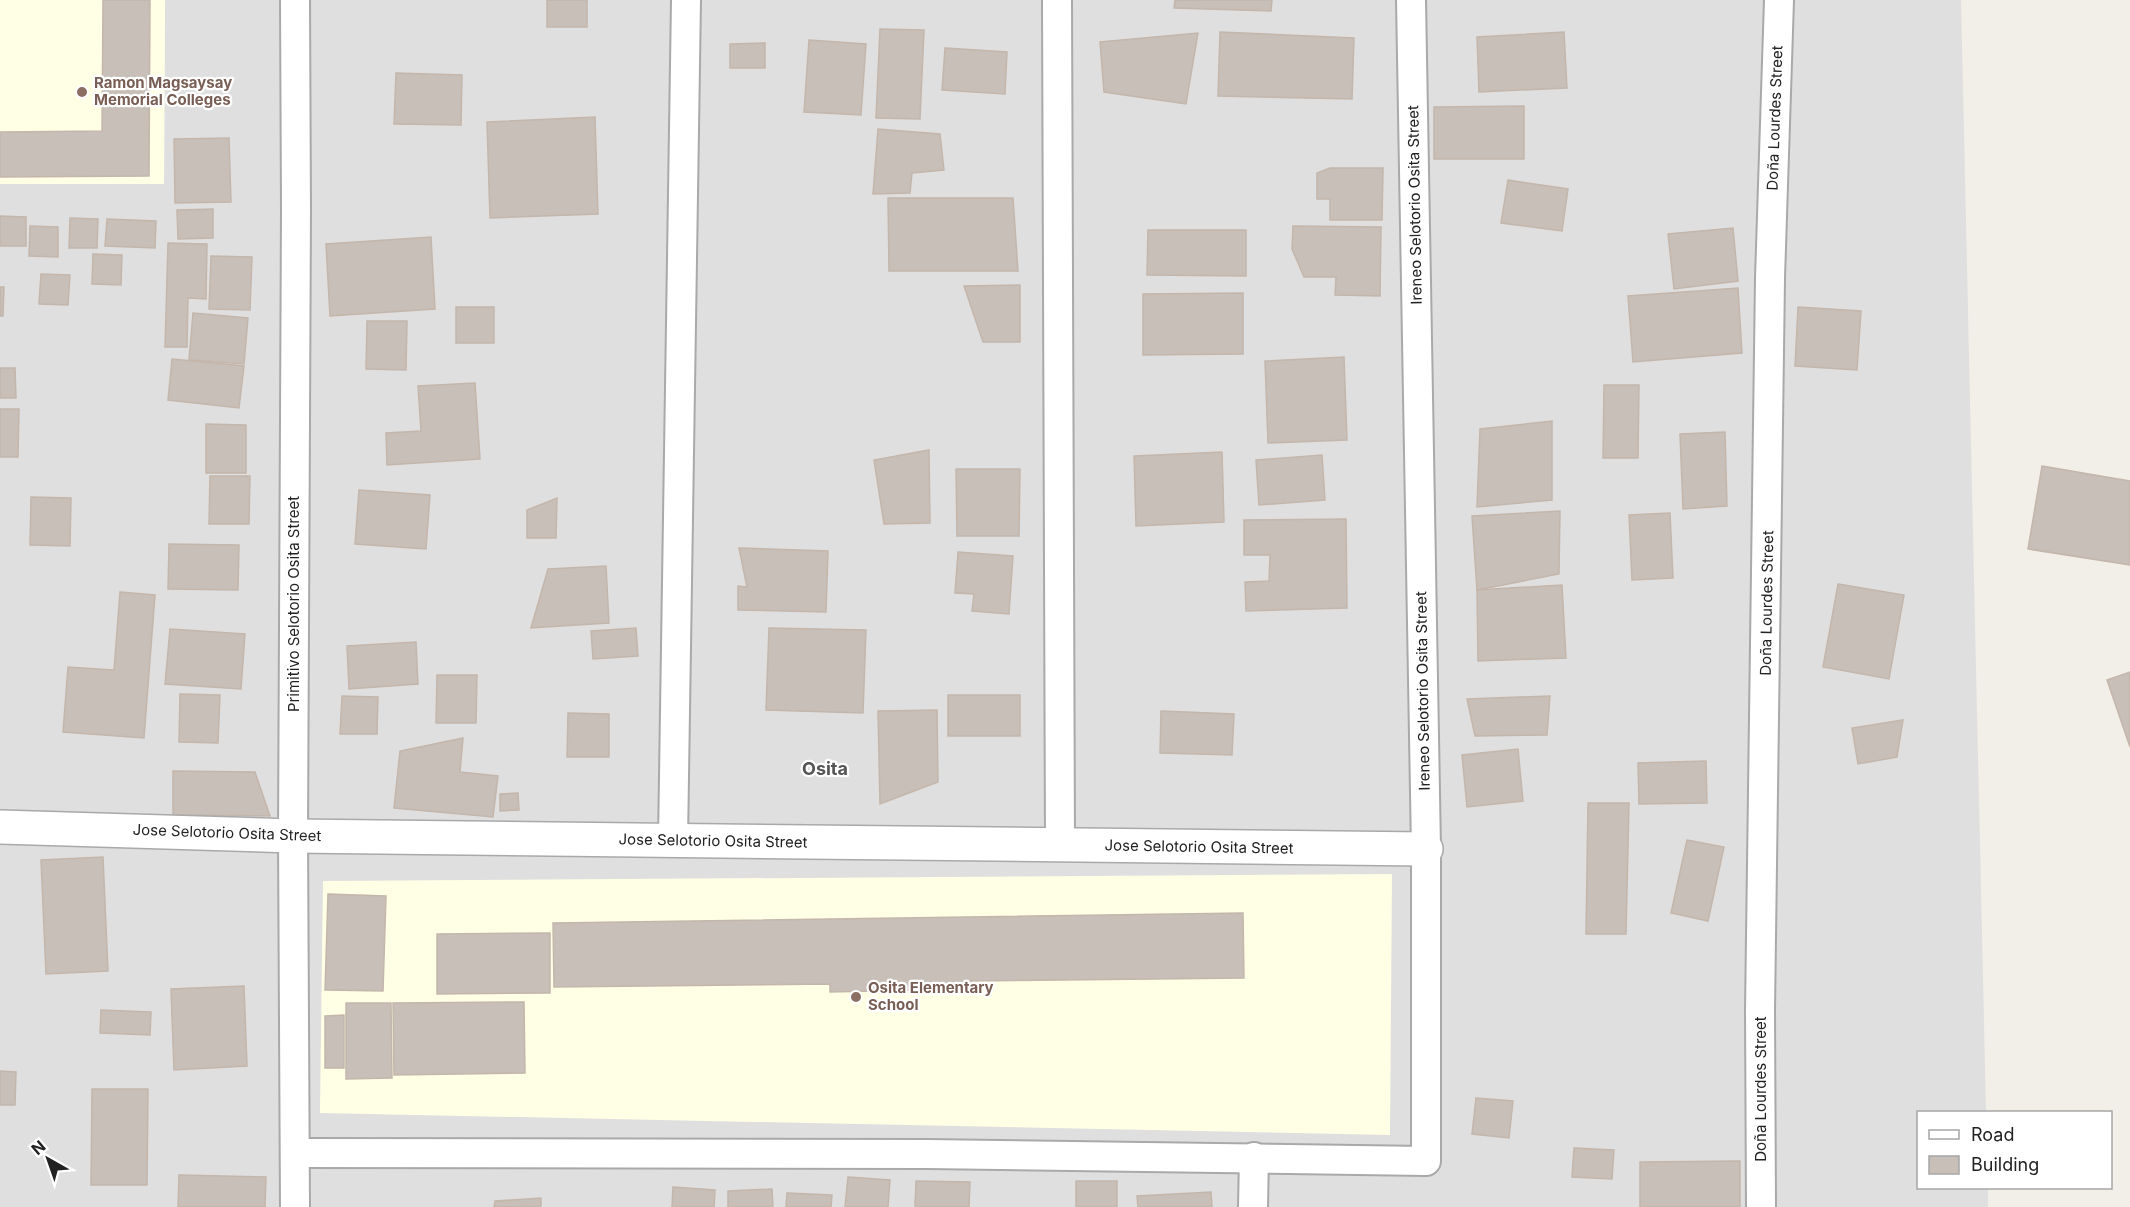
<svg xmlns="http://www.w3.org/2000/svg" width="2130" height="1207" font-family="Inter,sans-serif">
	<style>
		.residential { fill: #e0dfdf }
		.education { fill: #ffffe5 }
		.building { fill: #c7bfb8; stroke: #c4b6ab; stroke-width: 1.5 }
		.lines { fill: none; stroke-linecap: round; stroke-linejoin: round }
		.minor-casing { stroke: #a9a9a9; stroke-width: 32 }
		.tertiary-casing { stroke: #a9a9a9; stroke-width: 36 }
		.minor { stroke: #fff; stroke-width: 28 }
		.tertiary { stroke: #fff; stroke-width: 33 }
		.education-dot { fill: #8d6e63; stroke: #fff; stroke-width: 2 }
		.labels { text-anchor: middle; stroke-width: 4.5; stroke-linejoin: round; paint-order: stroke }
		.education-label { font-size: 15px; font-weight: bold; fill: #785e54; stroke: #fff; text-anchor: start }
		.street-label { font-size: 15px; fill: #222; stroke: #fff }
		.quarter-label { font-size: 18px; font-weight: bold; fill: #555; stroke: #fff }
	</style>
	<rect width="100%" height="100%" fill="#f2efe9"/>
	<!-- residential -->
	<path class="residential" d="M165 0H1961L1986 1112H1918V1188H1988V1207H0V184H164Z"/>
	<!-- education -->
	<g class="education">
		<path d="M0 0H165L164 184H0Z"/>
		<path d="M1392 874 1390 1135 320 1113 323 881Z"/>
	</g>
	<!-- building -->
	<g class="building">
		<path d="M103 0H150L149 176 0 177V132L102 131Z"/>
		<rect x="547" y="0" width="40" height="27"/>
		<path d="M1175 0H1272L1271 11 1174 8Z"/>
		<path d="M880 29 924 30 920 119 876 118Z"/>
		<path d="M1220 32 1354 38 1352 99 1218 96Z"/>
		<path d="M1564 32 1567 88 1479 92 1477 37Z"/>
		<path d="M1198 33 1186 104 1104 92 1100 42Z"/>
		<path d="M809 40 866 44 861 115 804 112Z"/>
		<path d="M765 43V68H730V44Z"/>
		<path d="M945 48 1007 52 1005 94 942 90Z"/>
		<path d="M396 73 462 75 461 125 394 124Z"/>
		<path d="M1524 106V159H1434V107Z"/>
		<path d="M595 117 598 214 490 218 487 122Z"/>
		<path d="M878 129 940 134 944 170 912 173 910 193 873 194Z"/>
		<path d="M229 138 231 202 175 203 174 139Z"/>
		<path d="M1330 168H1383L1382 220H1330V199H1317V173Z"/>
		<path d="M1508 180 1568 189 1562 231 1501 223Z"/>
		<path d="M888 198H1013L1018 271H889Z"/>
		<path d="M213 209V238L178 239 177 210Z"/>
		<path d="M0 216 26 217V246H0Z"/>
		<path d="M70 218 98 219 97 248H69Z"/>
		<path d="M107 219 156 221 155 248 105 246Z"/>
		<path d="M30 226 58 227V257L29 256Z"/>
		<path d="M1293 226 1381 227 1380 296 1335 295 1336 277H1304L1292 249Z"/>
		<path d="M1733 228 1738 281 1674 289 1668 234Z"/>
		<path d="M1148 230H1246V276L1147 275Z"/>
		<path d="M431 237 435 309 330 316 326 244Z"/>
		<path d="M168 243 207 244 206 299 188 298 187 347H165Z"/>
		<path d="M93 254 122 255 121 285 92 284Z"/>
		<path d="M211 256 252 257 250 310 209 309Z"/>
		<path d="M41 274 70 275 68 305 39 304Z"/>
		<path d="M1020 285V342H983L964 286Z"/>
		<path d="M0 287H4L3 316H0Z"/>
		<path d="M1738 288 1742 353 1633 362 1628 296Z"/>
		<path d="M1243 293V354L1143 355V294Z"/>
		<rect x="456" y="307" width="38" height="36"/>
		<path d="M1798 307 1861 311 1857 370 1795 366Z"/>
		<path d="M193 313 248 318 244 364 189 360Z"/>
		<path d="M367 321H407L406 370 366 369Z"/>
		<path d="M1344 357 1347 440 1268 443 1265 361Z"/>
		<path d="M172 359 244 366 239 408 168 400Z"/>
		<path d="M0 368H15L16 398H0Z"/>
		<path d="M475 383 480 459 387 465 386 433 421 431 418 386Z"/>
		<path d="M1604 385H1639L1638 458H1603Z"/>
		<path d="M0 409H19L18 457H0Z"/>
		<path d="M1552 421V500L1477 507 1480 429Z"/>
		<path d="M206 424 246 425V473H206Z"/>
		<path d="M1725 432 1727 506 1683 509 1680 434Z"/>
		<path d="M929 450 930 523 884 524 874 460Z"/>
		<path d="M1222 452 1224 522 1136 526 1134 456Z"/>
		<path d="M1322 455 1325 500 1259 505 1256 460Z"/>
		<path d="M2042 466 2130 481V565L2028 549Z"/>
		<path d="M956 469H1020L1019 536H957Z"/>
		<path d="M210 476H250L249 524H209Z"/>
		<path d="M359 490 430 495 426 549 355 544Z"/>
		<path d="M31 497 71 498 70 546 30 545Z"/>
		<path d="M557 498 556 538H527V510Z"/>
		<path d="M1560 511 1559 574 1477 590 1472 516Z"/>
		<path d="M1670 513 1673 578 1632 580 1629 515Z"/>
		<path d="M1346 519 1347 608 1246 611 1245 582 1269 581 1270 555H1244V520Z"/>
		<path d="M169 544 239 545 238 590 168 589Z"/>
		<path d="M739 548 828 551 826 612 738 610V586L747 587Z"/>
		<path d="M958 552 1013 556 1009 614 972 611 974 594 955 593Z"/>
		<path d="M606 566 609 623 531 628 548 569Z"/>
		<path d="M1838 584 1904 595 1889 679 1823 667Z"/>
		<path d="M1562 585 1566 658 1478 661 1477 590Z"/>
		<path d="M120 592 155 595 144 738 63 732 68 667 114 670Z"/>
		<path d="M636 628 638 656 593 659 591 631Z"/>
		<path d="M769 628 866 630 863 713 766 710Z"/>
		<path d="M170 629 245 634 241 689 165 684Z"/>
		<path d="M416 642 418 684 349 689 347 646Z"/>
		<path d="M2130 672V747L2107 680Z"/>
		<path d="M437 675H477L476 723H436Z"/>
		<path d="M180 694 220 695 218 743 179 742Z"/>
		<rect x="948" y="695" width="72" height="41"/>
		<path d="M342 696 378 697 377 734H340Z"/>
		<path d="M1550 696 1547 735 1475 736 1467 699Z"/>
		<path d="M937 710 938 782 880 804 878 711Z"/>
		<path d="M1161 711 1234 714 1232 755 1160 753Z"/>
		<path d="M568 713 609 714V757H567Z"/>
		<path d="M1903 720 1897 757 1858 764 1852 728Z"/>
		<path d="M463 738 460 772 498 776 493 817 394 808 400 751Z"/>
		<path d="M1518 749 1523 801 1467 807 1462 755Z"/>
		<path d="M1706 761 1707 803 1639 804 1638 763Z"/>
		<path d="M173 771 255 772 270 816 173 815Z"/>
		<path d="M518 793 519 810 500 811V794Z"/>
		<path d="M1588 803H1629L1626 934H1586Z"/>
		<path d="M1687 840 1724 847 1708 921 1671 913Z"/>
		<path d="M103 857 108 971 46 974 41 860Z"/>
		<path d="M328 894 386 896 383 991 325 990Z"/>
		<path d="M1243 913 1244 978 971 981V989L830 992V984L554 987 553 923Z"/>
		<path d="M550 933V993L437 994V934Z"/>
		<path d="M244 986 247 1066 174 1070 171 989Z"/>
		<path d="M524 1002 525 1073 394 1075 393 1003Z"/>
		<path d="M346 1003H391L392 1078 346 1079Z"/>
		<path d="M101 1010 151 1012 150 1035 100 1033Z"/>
		<path d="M344 1015V1068H325V1016Z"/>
		<path d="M0 1071 16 1072 15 1105H0Z"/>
		<path d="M92 1089H148L147 1185H91Z"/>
		<path d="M1476 1098 1513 1101 1509 1138 1472 1134Z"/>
		<path d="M1574 1148 1614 1150 1612 1179 1572 1177Z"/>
		<path d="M1740 1161V1207H1640V1162Z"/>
		<path d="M179 1175 266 1177 265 1207H178Z"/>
		<path d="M848 1177 890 1180 888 1207H845Z"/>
		<path d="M916 1181 970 1182 969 1207H915Z"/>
		<rect x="1076" y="1181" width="41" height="26"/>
		<path d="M673 1187 715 1190 714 1207H672Z"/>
		<path d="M772 1189 773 1207H728V1191Z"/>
		<path d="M1211 1192 1212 1207H1138L1137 1196Z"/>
		<path d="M787 1193 832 1195 831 1207H786Z"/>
		<path d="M541 1198V1207H494L495 1201Z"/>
	</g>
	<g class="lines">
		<defs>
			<g id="minor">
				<path d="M295 0 296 210 293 836 295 1207"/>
				<path d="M1057 0 1060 845"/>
				<path d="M673 841 686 0"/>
				<path d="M295 1153 927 1154 1426 1161V849L1411 0"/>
				<path d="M1253 1207 1254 1157"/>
				<path d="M1761 1207 1760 1011 1770 278 1779 0"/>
			</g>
			<path id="tertiary" d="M0 827 293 836 1426 849"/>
		</defs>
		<!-- minor casing -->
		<use href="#minor" class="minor-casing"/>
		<!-- tertiary casing -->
		<use href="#tertiary" class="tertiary-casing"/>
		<!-- minor -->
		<use href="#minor" class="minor"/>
		<!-- tertiary -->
		<use href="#tertiary" class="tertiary"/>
	</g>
	<!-- markers -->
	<g class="education-dot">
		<circle cx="82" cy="92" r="6"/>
		<circle cx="856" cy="997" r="6"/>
	</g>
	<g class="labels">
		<!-- education labels -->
		<g class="education-label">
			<text x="94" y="88">Ramon Magsaysay<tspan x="94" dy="17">Memorial Colleges</tspan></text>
			<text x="868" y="993">Osita Elementary<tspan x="868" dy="17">School</tspan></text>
		</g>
		<!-- street labels -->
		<g class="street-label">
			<text transform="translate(1775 118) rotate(-88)" y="5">Doña Lourdes Street</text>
			<text transform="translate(1415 205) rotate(-91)" y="5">Ireneo Selotorio Osita Street</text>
			<text transform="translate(1767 603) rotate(-89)" y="5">Doña Lourdes Street</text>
			<text transform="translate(294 604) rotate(-90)" y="5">Primitivo Selotorio Osita Street</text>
			<text transform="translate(1423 691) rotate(-91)" y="5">Ireneo Selotorio Osita Street</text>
			<text transform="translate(227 833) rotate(2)" y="5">Jose Selotorio Osita Street</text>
			<text transform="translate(713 841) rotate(1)" y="5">Jose Selotorio Osita Street</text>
			<text transform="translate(1199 847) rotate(1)" y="5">Jose Selotorio Osita Street</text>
			<text transform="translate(1761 1089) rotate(-90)" y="5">Doña Lourdes Street</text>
		</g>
		<!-- quarter labels -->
		<g class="quarter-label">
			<text x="825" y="775">Osita</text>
		</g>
	</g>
	<!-- legend -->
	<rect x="1917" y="1111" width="195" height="78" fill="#ffffff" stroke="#a7a7a7" stroke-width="1.5"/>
	<rect x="1929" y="1130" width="30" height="9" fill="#ffffff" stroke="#a7a7a7" stroke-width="1.5"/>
	<text x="1971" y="1141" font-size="18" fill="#222222">Road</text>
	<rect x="1929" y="1156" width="30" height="18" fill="#c7bfb8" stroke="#a7a7a7" stroke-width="1.5"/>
	<text x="1971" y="1171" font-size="18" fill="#222222">Building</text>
	<!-- north arrow -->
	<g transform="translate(48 1159) rotate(320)" stroke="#ffffff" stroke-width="4.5" paint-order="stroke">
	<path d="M0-4.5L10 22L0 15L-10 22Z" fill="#222222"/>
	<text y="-9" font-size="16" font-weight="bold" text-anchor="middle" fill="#222222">N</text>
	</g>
</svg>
